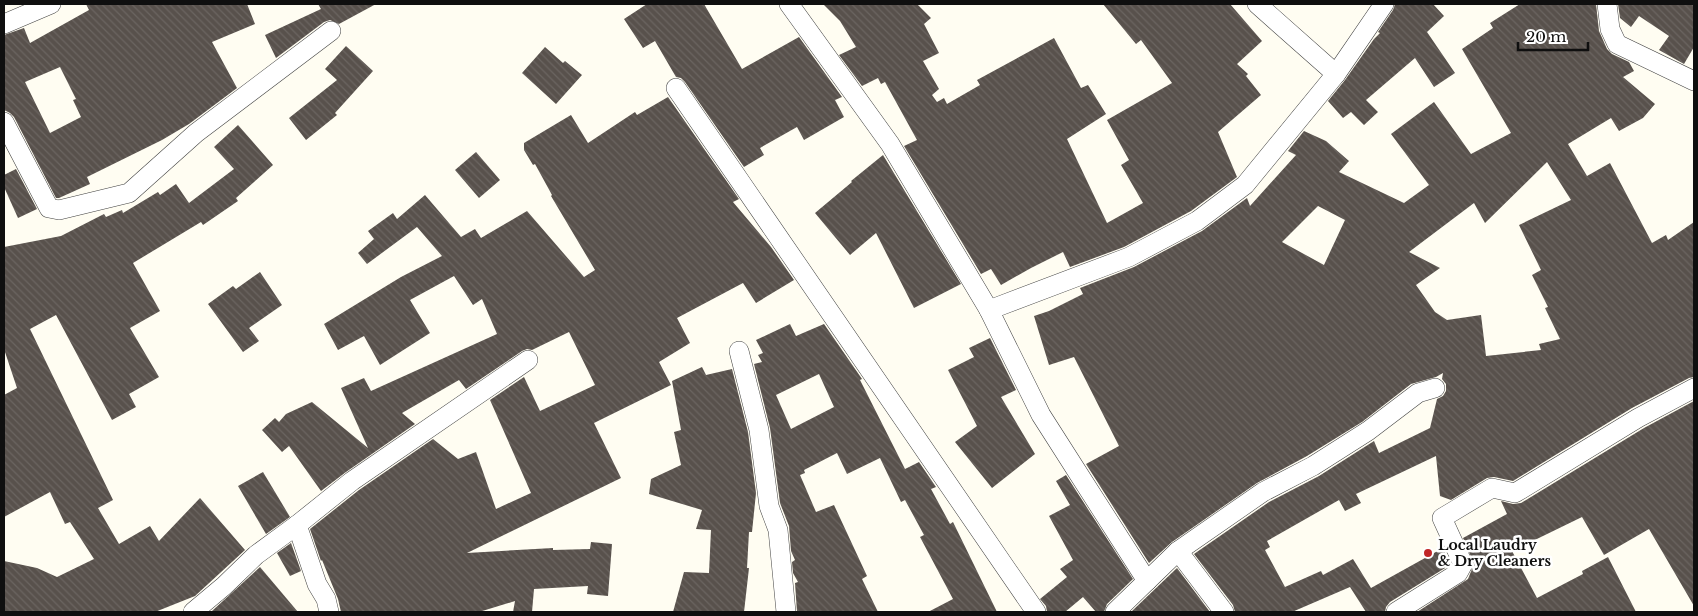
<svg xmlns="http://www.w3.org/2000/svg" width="1698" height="616" font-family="'Libre Baskerville',serif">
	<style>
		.building { fill: url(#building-back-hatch); fill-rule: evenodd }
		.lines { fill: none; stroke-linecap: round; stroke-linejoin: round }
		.street-casing { stroke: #424242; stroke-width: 20 }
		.street { stroke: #fff; stroke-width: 19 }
		.poi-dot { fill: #c12627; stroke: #fff; stroke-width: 2 }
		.labels { text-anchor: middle; stroke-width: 5; stroke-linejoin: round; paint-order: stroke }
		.poi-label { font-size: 14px; font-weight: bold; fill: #0f0f0f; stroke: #fff; text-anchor: start }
	</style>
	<defs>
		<pattern id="building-back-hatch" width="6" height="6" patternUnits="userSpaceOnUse" patternTransform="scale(1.25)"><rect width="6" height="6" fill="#58514c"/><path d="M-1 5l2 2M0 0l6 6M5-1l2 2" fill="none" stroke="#6b6561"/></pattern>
	</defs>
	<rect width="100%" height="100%" fill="#fffdf2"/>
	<!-- building -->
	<g class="building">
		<path d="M86 4H247L255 24 212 42 237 88 189 124 162 140 87 177 90 184 59 198H56L14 117 10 113 4 110V35L24 28 30 43 89 10ZM60 67 76 99 73 100 81 117 50 133 25 82Z"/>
		<path d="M318 4H376L339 24 330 20 324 22 276 58 265 35 321 9Z"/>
		<path d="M647 4H704L742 69 799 37 842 97 835 100 844 117 804 140 797 127 760 148 764 155 744 167 685 82 681 78 676 77 655 41 643 48 624 19Z"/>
		<path d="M823 4H917L931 18 924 24 939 53 923 61 939 89 932 95 937 102 944 98 947 104 980 85 977 80 1054 38 1081 88 1088 85 1106 114 1067 139 1107 223 1143 203 1121 165 1129 160 1107 120 1172 83 1141 40 1136 44 1103 4H1230L1262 41 1237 64 1248 74 1246 76 1261 95 1218 132 1237 177 1191 211 1124 247 1070 267 1063 252 1031 268 1001 285 991 269 981 274 904 146 917 140 885 82 881 84 878 78 862 86 839 55 856 47 840 21Z"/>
		<path d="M1395 4H1433L1444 16 1427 32 1455 73 1434 87 1415 58 1366 100 1378 112 1364 125 1351 112 1343 118 1328 101 1345 80 1374 39 1380 33 1378 32 1393 10Z"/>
		<path d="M1520 4H1596L1599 31 1607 49 1612 54 1629 62 1634 71 1623 77 1655 104 1643 118 1619 131 1611 118 1568 144 1587 176 1610 163 1652 243 1666 235 1668 240 1694 222V377L1689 378 1632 408 1513 481 1494 477 1487 478 1451 500 1440 496 1436 456 1356 494 1361 503 1345 511 1339 500 1267 541 1270 547 1265 550 1285 587 1321 571 1323 575 1353 559 1371 588 1443 548 1450 564V565L1390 602 1386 607 1385 612H1366L1350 587 1292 612H1235L1233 605 1194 554 1269 502 1319 476 1374 441 1379 453 1430 428 1437 399 1443 396 1446 391V384L1442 379 1443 373 1436 377 1411 384 1362 422 1307 456 1257 483 1172 542 1149 563 1086 464 1119 446 1074 357 1049 365 1034 316 1049 311 1083 294 1080 288 1134 267 1202 231 1247 198 1250 206 1296 155 1288 151 1304 131 1326 141 1349 161 1339 172 1404 203 1429 185 1391 134 1434 102 1471 154 1511 133 1462 49 1493 28 1490 23ZM1547 162 1571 200 1519 225 1541 270 1532 275 1548 307 1545 308 1560 339 1539 344 1541 350 1486 356 1481 315 1447 320 1435 312 1416 285 1440 268 1409 252 1474 203 1485 223ZM1318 206 1345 220 1324 265 1282 242Z"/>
		<path d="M1618 4H1694V47L1684 64 1659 50 1669 36 1639 16 1631 27 1620 18Z"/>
		<path d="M346 46 373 71 335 113 337 115 306 140 289 118 337 80 325 69Z"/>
		<path d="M545 47 563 63 565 61 582 75 556 104 522 73Z"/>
		<path d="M668 97 739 199 733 202 771 247 794 280 756 303 743 283 677 318 690 343 659 362 671 385 594 423 621 478 467 553 553 548V550L590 549 591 542 612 544 608 596 587 594 588 586 534 589 532 612H513L515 601 479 612H341L338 599 322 560 321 561 310 529 359 490 433 439 458 459 476 452 496 509 531 493 490 400 524 377 540 411 595 385 569 332 532 350 527 349 522 351 466 389 459 380 402 413 415 424 346 472 321 491 289 446 282 452 262 430 275 418 279 422 286 414 312 402 368 448 341 388 364 378 371 391 497 334 482 299 473 305 454 276 410 300 430 333 380 365 364 336 338 350 324 324 401 277 442 256 417 227 367 264 358 253 374 239 368 231 393 213 397 219 425 195 461 237 475 229 481 238 527 211 584 277 595 270 551 196 552 195 535 164 533 165 524 150V143L571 115 588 143 635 112 637 115Z"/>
		<path d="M238 125 273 165 236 198 238 201 203 225 201 222 133 263 160 311 130 328 159 377 129 394 136 407 112 420 56 315 30 329 113 500 98 508 119 544 150 526 159 541 200 498 245 550 195 596 155 612H4V561L37 568 57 577 94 559 70 522 65 524 50 492 4 517V395L17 388 4 349V247L61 236 104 214 106 217 122 210 123 213 158 192 160 195 176 184 189 203 234 169 214 147Z"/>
		<path d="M476 152 500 180 479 198 455 170Z"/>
		<path d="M883 155 961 284 914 308 876 233 850 255 815 213 852 182 851 181Z"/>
		<path d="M16 169 37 209 18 218 4 187V175Z"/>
		<path d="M260 272 282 305 249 328 259 341 243 352 208 304 233 286 236 289Z"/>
		<path d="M790 324 796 336 824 324 862 379 860 380 905 469 919 462 936 487 931 489 950 524 953 522 997 612H928L953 599 920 537 924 535 905 500 901 502 880 458 847 474 837 453 804 470 805 473 800 475 816 512 834 505 867 576 862 579 878 612H797L795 583 798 582 793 573 792 562 795 560 791 551 789 526 780 503 770 428 754 364 762 362 758 355 763 353 756 340ZM819 374 834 407 791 429 776 395Z"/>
		<path d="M990 338 1016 390 1001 397 1035 454 992 488 955 442 977 426 948 370 974 357 969 348Z"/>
		<path d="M702 367 706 375 732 369 748 432 756 493 752 532H749L747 568H749L744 612H673L684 572 709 573 711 530 696 529 702 510 649 494 651 479 681 465 674 432 681 430 672 381Z"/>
		<path d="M1694 401V606L1649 529 1604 555 1582 517 1512 551 1537 598 1583 574 1582 571 1608 557 1636 612H1417L1468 579 1474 564 1463 538 1507 514 1501 501 1513 504 1521 503 1644 428Z"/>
		<path d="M263 472 290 517 266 534 238 486Z"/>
		<path d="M1066 475 1133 579 1107 604 1104 612H1096L1083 597 1065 612H1047L1046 606 1040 599 1067 577 1060 569 1073 560 1049 516 1070 505 1056 481Z"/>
		<path d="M291 543 301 571 290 576 277 553Z"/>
		<path d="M260 567 298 612H212V611Z"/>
		<path d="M1177 568 1210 612H1131L1155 589Z"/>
	</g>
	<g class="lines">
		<defs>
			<g id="street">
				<path d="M789 4 890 144 989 310"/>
				<path d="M1257 4 1336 74"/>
				<path d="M1607 4 1610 29 1617 44 1694 81"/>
				<path d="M4 24 51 4"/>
				<path d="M676 88 1036 612"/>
				<path d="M4 122 49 208 59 210 129 193 196 133 331 31"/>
				<path d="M739 351 759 430 769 506 778 530 786 612"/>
				<path d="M1178 551 1263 492 1313 466 1368 431 1418 393 1435 388"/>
				<path d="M1147 581 1178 551 1224 612"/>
				<path d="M193 612 224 586 256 555 297 525"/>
				<path d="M329 612 326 599 317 584 297 525 352 481 528 360"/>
				<path d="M1115 612 1147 581 1041 415 989 310 1129 257 1197 221 1245 185 1336 74 1384 4"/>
				<path d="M1396 612 1458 573 1463 564 1442 518 1492 488 1515 493 1638 418 1694 388"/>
			</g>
		</defs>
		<!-- street casing -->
		<use href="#street" class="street-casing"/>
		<!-- street -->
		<use href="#street" class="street"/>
	</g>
	<!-- markers -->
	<circle class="poi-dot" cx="1428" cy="553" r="5"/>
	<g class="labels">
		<!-- poi labels -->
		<g class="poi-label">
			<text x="1438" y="550">Local Laudry<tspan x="1438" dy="16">&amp; Dry Cleaners</tspan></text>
		</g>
	</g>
	<!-- border -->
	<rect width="1698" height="616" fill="none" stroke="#0f0f0f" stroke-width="10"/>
	<!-- scale -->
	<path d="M1518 42v8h70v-8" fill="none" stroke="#0f0f0f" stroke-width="2.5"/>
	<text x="1526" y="42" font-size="15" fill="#0f0f0f" stroke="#ffffff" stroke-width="4" paint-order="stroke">20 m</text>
</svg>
